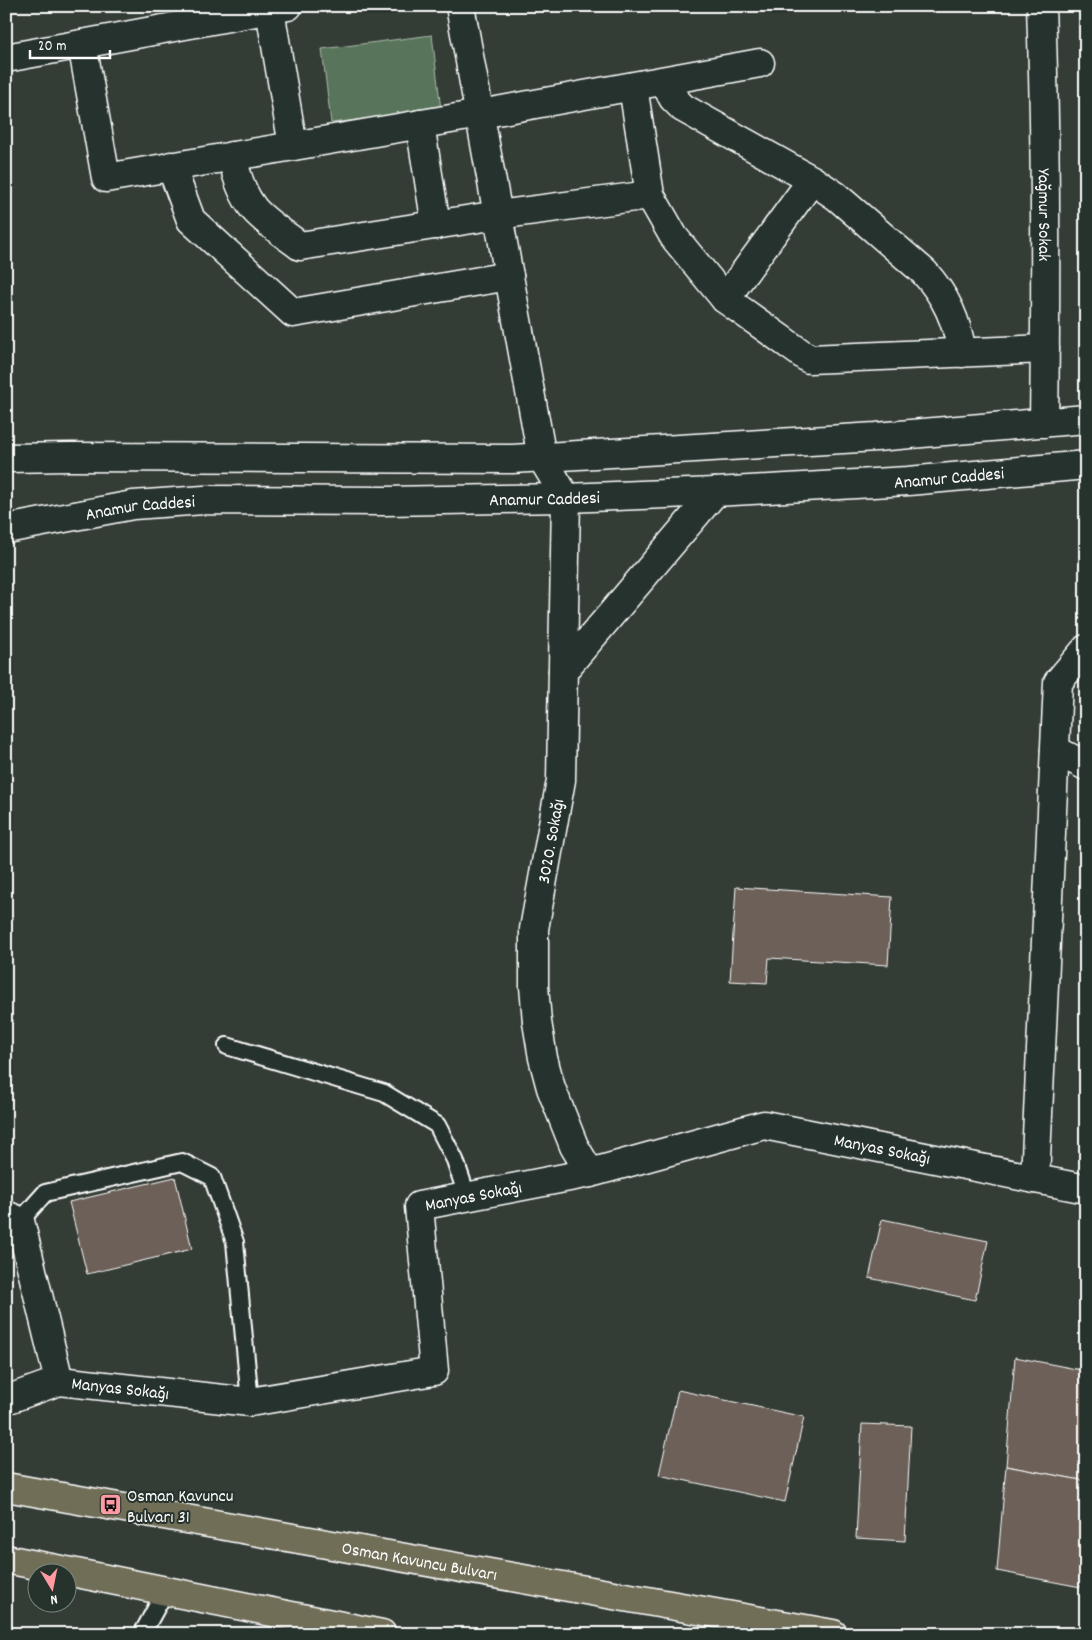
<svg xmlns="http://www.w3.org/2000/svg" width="1092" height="1640" font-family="Dekko,sans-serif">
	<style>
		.green { fill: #59755b; stroke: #acbaad }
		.building { fill: #6c6058; stroke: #fff }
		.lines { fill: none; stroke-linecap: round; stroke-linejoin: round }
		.lane-casing { stroke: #fff; stroke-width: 20 }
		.street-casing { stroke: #fff; stroke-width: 31 }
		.secondary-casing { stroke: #fff; stroke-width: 31 }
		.highway-casing { stroke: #fff; stroke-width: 31 }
		.lane { stroke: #26332d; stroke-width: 16 }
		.street { stroke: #26332d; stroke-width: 28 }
		.secondary { stroke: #26332d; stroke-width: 28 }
		.highway { stroke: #716e59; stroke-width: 28 }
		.labels { text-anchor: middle; stroke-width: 4; stroke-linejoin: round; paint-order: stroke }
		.street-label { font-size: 18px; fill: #fff; stroke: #26332d }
		.poi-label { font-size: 18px; fill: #fff; stroke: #26332d; text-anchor: start }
	</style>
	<rect width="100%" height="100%" fill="#343c36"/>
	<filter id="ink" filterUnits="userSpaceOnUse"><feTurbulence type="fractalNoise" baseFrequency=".02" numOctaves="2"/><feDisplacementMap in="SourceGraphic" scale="10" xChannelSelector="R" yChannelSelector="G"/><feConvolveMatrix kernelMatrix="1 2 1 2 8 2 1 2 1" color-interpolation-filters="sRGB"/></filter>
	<g filter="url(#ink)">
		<!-- green -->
		<path class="green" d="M432 35 441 110 331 123 322 49Z"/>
		<!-- building -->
		<g class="building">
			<path d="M736 887 892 897 888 965 769 958 767 983 730 981Z"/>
			<path d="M175 1177 192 1249 87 1274 69 1202Z"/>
			<path d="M882 1219 988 1241 975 1300 869 1278Z"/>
			<path d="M1015 1357 1086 1371V1481L1006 1466Z"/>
			<path d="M678 1390 804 1417 785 1502 659 1475Z"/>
			<path d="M862 1424 911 1426 905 1541 856 1538Z"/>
			<path d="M1006 1466 1086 1481V1588L997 1571Z"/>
		</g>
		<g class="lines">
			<defs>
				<g id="lane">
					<path d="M227 1046 384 1093 437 1125 455 1160 467 1196"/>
					<path d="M20 1221 45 1193 182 1162 212 1177 235 1242 250 1402"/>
					<path d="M142 1634 166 1590"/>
				</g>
				<g id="street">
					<path d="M460 6 542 458 566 498 561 780 534 929V986L537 1022 543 1058 551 1088 574 1146 590 1173"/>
					<path id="s1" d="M1041 6C1046 145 1046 284 1044 423"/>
					<path d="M270 10 293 146"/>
					<path d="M82 44 106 178 480 114 760 63"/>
					<path d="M6 58 288 6"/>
					<path d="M664 81 673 98 683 108 812 180 836 196 924 272C946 296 957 321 962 353"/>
					<path d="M633 87 650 195"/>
					<path d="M420 124 436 225"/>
					<path d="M232 156C236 175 242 194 254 209 266 223 286 235 300 246L498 215 650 195 674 237 725 299 809 359 1045 349"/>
					<path d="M171 166 191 220 293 313 509 276"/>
					<path d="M725 299 812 180"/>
					<path d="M563 671 715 492"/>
					<path d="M1055 750 1086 766"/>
					<path d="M1035 1179 1058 682 1086 649"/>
					<path d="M6 1215 20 1221 59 1381"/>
					<path id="s2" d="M6 1400 59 1381 250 1402 434 1371 419 1206 590 1173 764 1125 1086 1189"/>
				</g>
				<g id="secondary">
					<path d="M6 458 70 457 512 459 876 437 1086 419"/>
					<path id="s3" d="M6 529 133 505 204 500 385 501 566 498 715 492 908 481 1086 465"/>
				</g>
				<g id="highway">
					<path id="s4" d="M6 1487 833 1634"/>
					<path d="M6 1559 382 1634"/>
				</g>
			</defs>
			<!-- lane casing -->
			<use href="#lane" class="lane-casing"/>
			<!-- street casing -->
			<use href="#street" class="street-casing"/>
			<!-- secondary casing -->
			<use href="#secondary" class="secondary-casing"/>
			<!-- highway casing -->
			<use href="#highway" class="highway-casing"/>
			<!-- lane -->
			<use href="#lane" class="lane"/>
			<!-- street -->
			<use href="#street" class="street"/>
			<!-- secondary -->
			<use href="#secondary" class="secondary"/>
			<!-- highway -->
			<use href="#highway" class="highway"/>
		</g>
	</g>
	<!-- icons -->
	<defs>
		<symbol id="bus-square" viewBox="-11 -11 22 22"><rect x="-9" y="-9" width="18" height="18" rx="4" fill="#ff9aa2" stroke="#26332d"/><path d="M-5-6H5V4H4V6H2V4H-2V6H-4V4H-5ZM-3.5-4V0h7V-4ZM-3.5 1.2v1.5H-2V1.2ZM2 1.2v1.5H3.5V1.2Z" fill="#111"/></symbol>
	</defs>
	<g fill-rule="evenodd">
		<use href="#bus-square" x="98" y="1492" width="25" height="25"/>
	</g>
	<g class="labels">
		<!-- street labels -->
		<g class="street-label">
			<text dy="6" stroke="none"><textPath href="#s1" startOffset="209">Yağmur Sokak</textPath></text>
			<text dy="6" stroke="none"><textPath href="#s3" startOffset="946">Anamur Caddesi</textPath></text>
			<text dy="6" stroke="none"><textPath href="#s3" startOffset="541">Anamur Caddesi</textPath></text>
			<text dy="6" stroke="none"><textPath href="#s3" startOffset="136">Anamur Caddesi</textPath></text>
			<text transform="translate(550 841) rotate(-80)" y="6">3020. Sokağı</text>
			<text dy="6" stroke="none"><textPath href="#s2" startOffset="1076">Manyas Sokağı</textPath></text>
			<text dy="6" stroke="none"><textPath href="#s2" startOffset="656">Manyas Sokağı</textPath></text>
			<text dy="6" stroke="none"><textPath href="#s2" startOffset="118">Manyas Sokağı</textPath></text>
			<text dy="6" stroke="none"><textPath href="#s4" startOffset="420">Osman Kavuncu Bulvarı</textPath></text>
		</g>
		<!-- poi labels -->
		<g class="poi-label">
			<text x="127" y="1501">Osman Kavuncu<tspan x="127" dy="21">Bulvarı 31</tspan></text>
		</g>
	</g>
	<!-- margin -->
	<rect width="1092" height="1640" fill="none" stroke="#26332d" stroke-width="25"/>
	<rect x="12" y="12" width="1067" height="1615" fill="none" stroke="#fff" stroke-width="2" filter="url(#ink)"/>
	<!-- north arrow -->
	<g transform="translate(52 1588) rotate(170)"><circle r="24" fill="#26332d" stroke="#7d8581"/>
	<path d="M0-4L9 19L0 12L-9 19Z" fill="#ff9aa2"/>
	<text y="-8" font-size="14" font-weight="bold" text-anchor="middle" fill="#ffffff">N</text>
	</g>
	<!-- scale -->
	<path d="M30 50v8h80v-8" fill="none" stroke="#ffffff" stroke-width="2.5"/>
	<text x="38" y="50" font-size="15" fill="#ffffff" stroke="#26332d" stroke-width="4" paint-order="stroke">20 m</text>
</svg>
